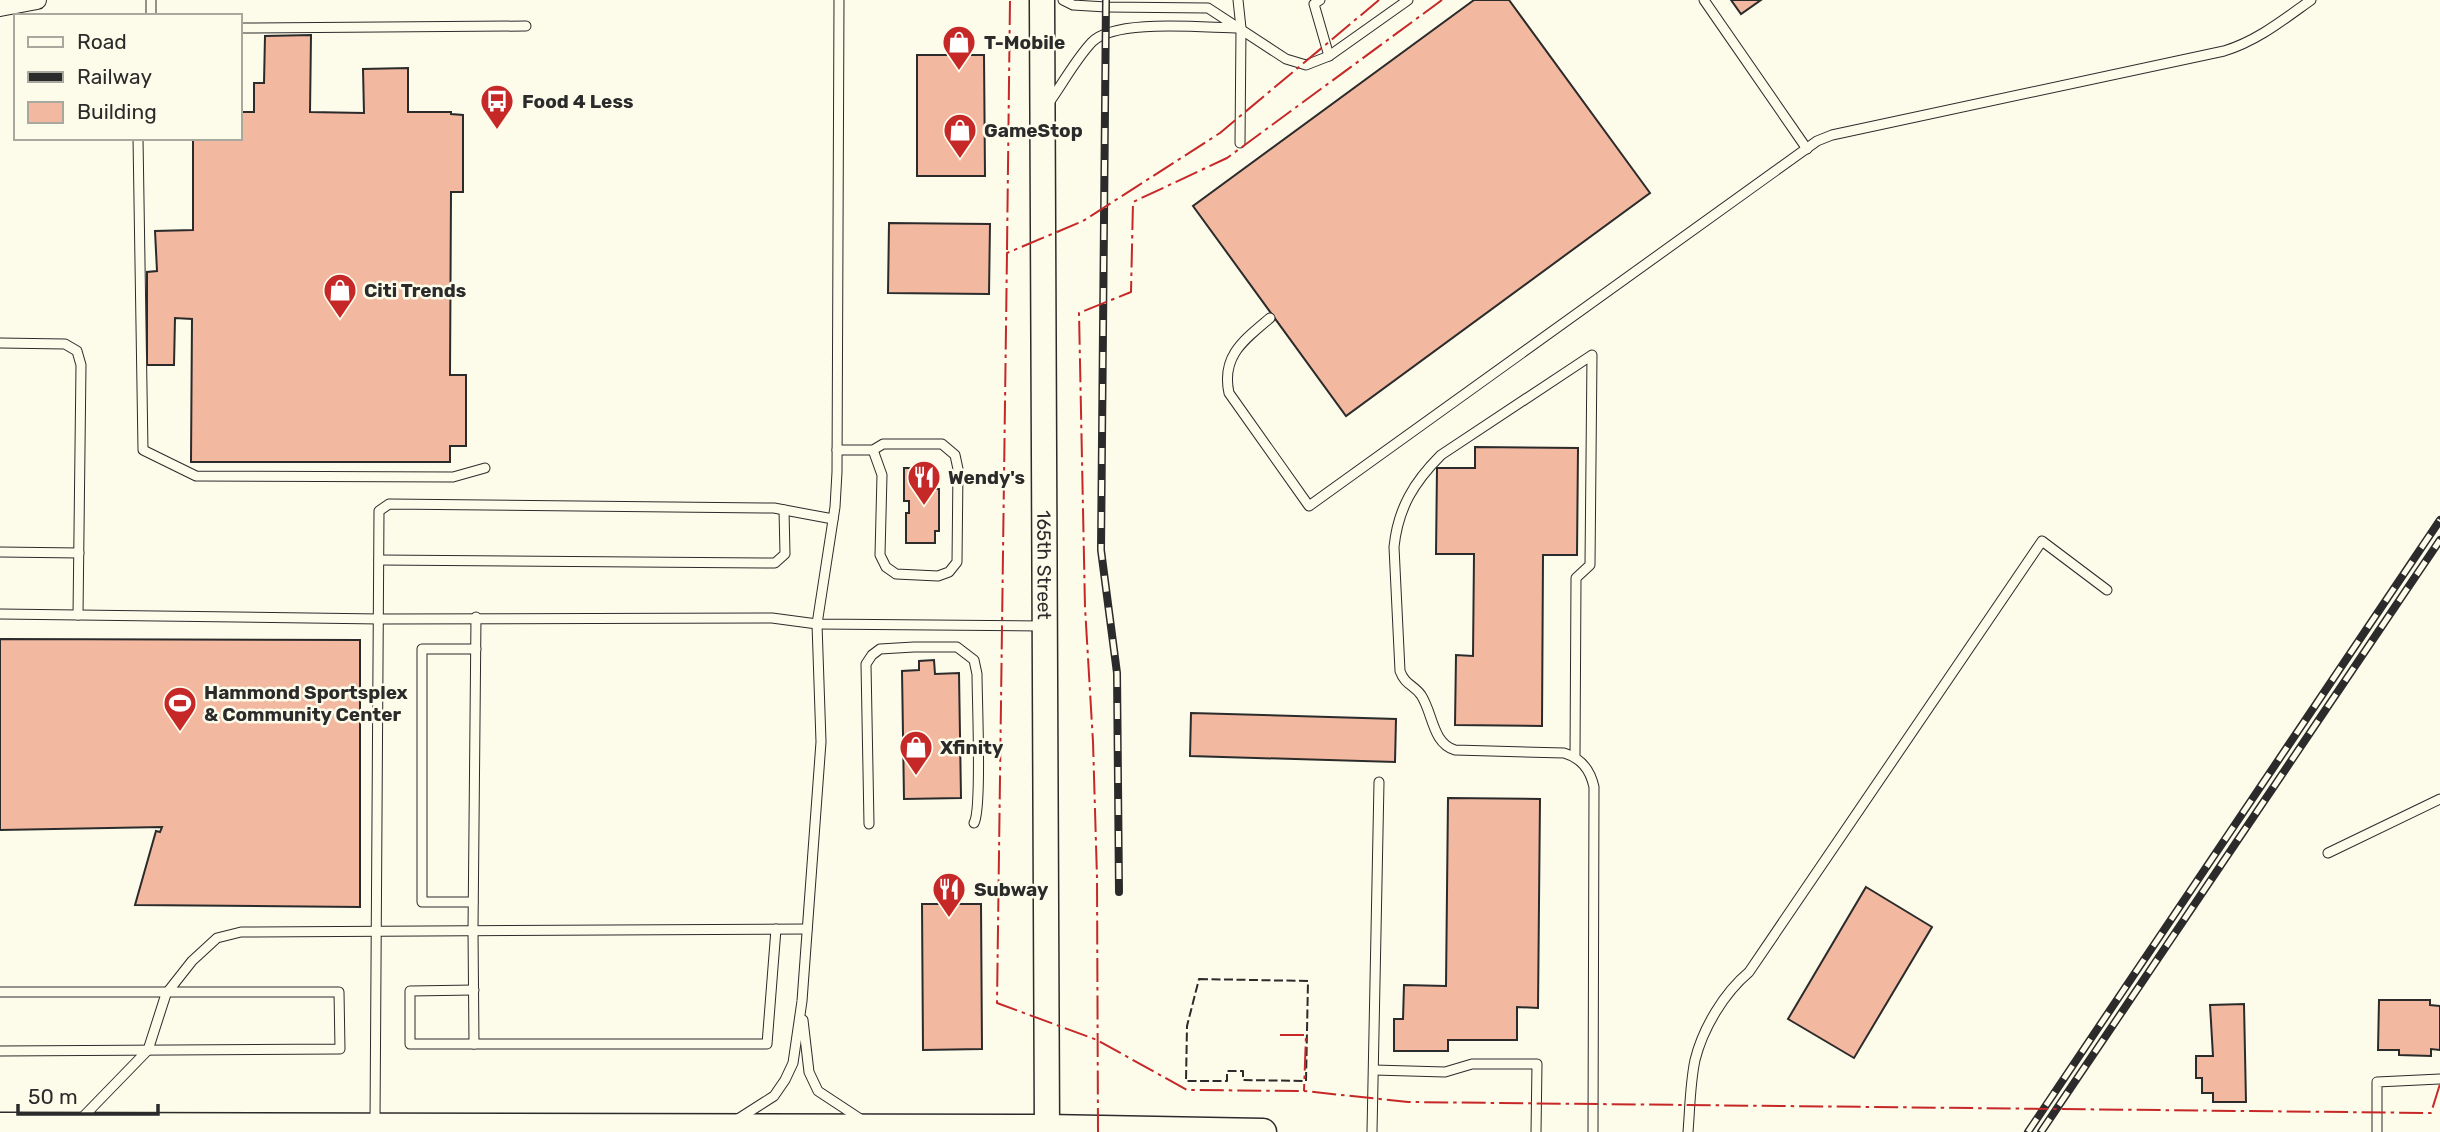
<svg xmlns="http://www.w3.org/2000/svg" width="2440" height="1132" font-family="Rubik,sans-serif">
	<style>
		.building { fill: #f2b8a0; stroke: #2b2b2b; stroke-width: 2 }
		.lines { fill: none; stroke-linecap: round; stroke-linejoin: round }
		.lane-casing { stroke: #2b2b2b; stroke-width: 11 }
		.street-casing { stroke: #2b2b2b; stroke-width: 20 }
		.secondary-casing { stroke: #2b2b2b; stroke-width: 27 }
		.primary-casing { stroke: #2b2b2b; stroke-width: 29 }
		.lane { stroke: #fdfbea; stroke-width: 9 }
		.street { stroke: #fdfbea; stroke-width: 18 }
		.secondary { stroke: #fdfbea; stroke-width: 24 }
		.primary { stroke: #fdfbea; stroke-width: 26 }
		.rail-casing { stroke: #2b2b2b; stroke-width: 8 }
		.rail { stroke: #fdfbea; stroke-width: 5; stroke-dasharray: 16; stroke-linecap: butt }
		.fence { stroke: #2b2b2b; stroke-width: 2; stroke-dasharray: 9 3.5; stroke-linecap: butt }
		.power { stroke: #c62828; stroke-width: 2; stroke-dasharray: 24 5 3.5 5; stroke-linecap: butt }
		.labels { text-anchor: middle; stroke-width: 5; stroke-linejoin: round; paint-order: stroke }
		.poi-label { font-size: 19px; font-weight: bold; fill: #2b2b2b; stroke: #fdfbea; text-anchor: start }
		.street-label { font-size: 19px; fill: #2b2b2b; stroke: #fdfbea }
	</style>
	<rect width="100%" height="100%" fill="#fdfbea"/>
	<!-- building -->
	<g class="building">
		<path d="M1474 0H1509L1650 193 1346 416 1193 206Z"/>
		<path d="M1731 0H1761L1741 14Z"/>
		<path d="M311 35 310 112 364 113 363 69 408 68V112H451V114L463 115V192H451L450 375H466V446H450V462H191L192 319 175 318 174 365H147V272L157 271 155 231 193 230V138H240V112H254V83H264L265 36Z"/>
		<path d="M917 55H984L985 176H917Z"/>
		<path d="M889 223 990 224 989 294 888 293Z"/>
		<path d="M1475 447 1578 448 1577 555H1543L1542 726 1455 725 1456 655 1473 656 1474 554H1436L1437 468H1475Z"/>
		<path d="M904 468H934V489H939V531H935V543H906V513H909V501H904Z"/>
		<path d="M0 639 360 640V907L135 905 156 831 160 832 162 827 0 830Z"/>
		<path d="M934 660 935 674 959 673 961 798 904 799 902 671 919 670V661Z"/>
		<path d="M1191 713 1396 719 1395 762 1190 756Z"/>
		<path d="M1448 798 1540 799 1538 1008 1517 1007V1040H1448V1051H1394V1019H1403L1404 985 1446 986Z"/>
		<path d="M1866 887 1932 927 1854 1058 1788 1019Z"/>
		<path d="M922 904H981L982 1049 923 1050Z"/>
		<path d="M2379 1000H2430V1005L2440 1006V1050L2431 1049V1056L2399 1055V1050H2378Z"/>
		<path d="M2244 1004 2246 1102H2213V1093H2202V1078H2196V1056H2213L2210 1005Z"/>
	</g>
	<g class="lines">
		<defs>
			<g id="lane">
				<path d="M1063 0 1073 5 1106 7 1208 8 1286 59 1306 65 1329 56 1408 0"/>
				<path d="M1238 0 1241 28 1240 143"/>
				<path d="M1320 0 1314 4 1329 56"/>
				<path d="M1704 0 1807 149"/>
				<path d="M151 16V0"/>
				<path d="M240 28 526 26"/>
				<path d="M1048 104C1062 85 1075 60 1092 42 1115 18 1206 28 1240 28"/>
				<path d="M138 138 143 450 196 476 453 477 485 468"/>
				<path d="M1270 318C1244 340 1221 356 1229 393L1309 506 1817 141 1832 135 2224 51C2257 41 2283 20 2311 0"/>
				<path d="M0 343 65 344 77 351 81 365 78 615"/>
				<path d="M837 450H873L883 444H942L955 455 958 469 957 562 949 572 938 576 896 574 886 567 880 555 882 475 873 450"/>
				<path d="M0 552 79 553"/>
				<path d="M379 560 775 563 785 554 784 510"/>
				<path d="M0 614 380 619 772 618 817 624 1043 626"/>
				<path d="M1575 756 1576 578 1590 565 1592 355 1441 455C1414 482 1398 508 1394 547L1400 671C1405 685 1414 685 1421 695 1433 713 1432 743 1455 750L1564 753C1581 758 1590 769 1594 787L1593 1132"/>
				<path d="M869 824 866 664 872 655 880 649 914 647H957L974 660 977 674C977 698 982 810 974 823"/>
				<path d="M2328 853 2440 799"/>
				<path d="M473 902H422V649H476"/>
				<path d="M474 990 410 991V1044H767L776 929"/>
				<path d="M0 992H339L340 1049 0 1051"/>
				<path d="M803 1020 809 1072 818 1091 862 1120"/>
				<path d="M474 1044 473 930 476 617"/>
				<path d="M1374 1070 1445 1072 1472 1064H1537L1536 1132"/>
				<path d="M738 1119 774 1096 785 1080 793 1063 802 1001 821 742 817 624 835 507 837 472 839 0"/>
				<path d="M79 1121 148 1050 166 994 192 961 217 938 241 932 807 929"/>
				<path d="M375 1122 379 511 389 504 774 508 833 519"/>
				<path d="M1372 1132 1379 782"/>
				<path d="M1688 1132C1690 1108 1690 1084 1695 1060 1703 1028 1724 993 1749 972L2042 541 2107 590"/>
				<path d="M2377 1132V1082L2440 1079"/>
			</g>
			<path id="street" d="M0 7 37 0"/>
			<g id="secondary">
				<path id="s1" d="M1042 0 1047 1132"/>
			</g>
			<path id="primary" d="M0 1126 1047 1128 1263 1132"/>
		</defs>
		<!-- lane casing -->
		<use href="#lane" class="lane-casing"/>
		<!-- street casing -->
		<use href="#street" class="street-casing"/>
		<!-- secondary casing -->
		<use href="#secondary" class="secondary-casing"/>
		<!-- primary casing -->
		<use href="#primary" class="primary-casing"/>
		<!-- lane -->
		<use href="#lane" class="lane"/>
		<!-- street -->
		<use href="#street" class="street"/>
		<!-- secondary -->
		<use href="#secondary" class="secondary"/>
		<!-- primary -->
		<use href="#primary" class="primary"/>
		<defs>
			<g id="rail">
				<path d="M1106 0 1101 550 1117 673 1119 892"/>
				<path d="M2028 1132 2440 520"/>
				<path d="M2041 1132 2440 540"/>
			</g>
		</defs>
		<!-- rail casing -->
		<use href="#rail" class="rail-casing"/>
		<!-- rail -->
		<use href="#rail" class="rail"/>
		<!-- fence -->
		<path class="fence" d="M1199 979 1308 981 1306 1081 1243 1080V1071H1227V1081H1186L1187 1026Z"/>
		<!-- power -->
		<g class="power">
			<path d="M1379 0 1220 133 1083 221 1007 253 997 1003 1097 1040 1187 1090 1304 1091 1408 1102 2431 1113 2440 1084"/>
			<path d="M1007 250 1010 0"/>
			<path d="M1280 1035H1306L1304 1091"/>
			<path d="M1098 1132 1097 878 1093 742 1085 607 1079 313 1131 292 1133 202 1227 158 1442 0"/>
		</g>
	</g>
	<!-- icons -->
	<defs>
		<symbol id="shop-pin" viewBox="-11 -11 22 30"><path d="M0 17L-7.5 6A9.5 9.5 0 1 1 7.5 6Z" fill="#c62828" stroke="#fdfbea"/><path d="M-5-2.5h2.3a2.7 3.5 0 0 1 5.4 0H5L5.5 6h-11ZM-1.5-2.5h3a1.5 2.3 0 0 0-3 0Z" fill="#fff"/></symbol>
		<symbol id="bus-pin" viewBox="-11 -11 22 30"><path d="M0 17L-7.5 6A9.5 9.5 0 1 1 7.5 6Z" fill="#c62828" stroke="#fdfbea"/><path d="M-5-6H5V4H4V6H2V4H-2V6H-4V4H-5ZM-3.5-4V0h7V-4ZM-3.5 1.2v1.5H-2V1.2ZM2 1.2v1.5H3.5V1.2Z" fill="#fff"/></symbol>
		<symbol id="restaurant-pin" viewBox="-11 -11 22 30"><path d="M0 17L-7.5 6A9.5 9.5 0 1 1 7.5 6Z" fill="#c62828" stroke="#fdfbea"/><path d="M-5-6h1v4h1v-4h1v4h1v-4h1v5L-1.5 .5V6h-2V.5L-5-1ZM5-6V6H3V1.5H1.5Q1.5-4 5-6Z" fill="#fff"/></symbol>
		<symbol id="stadium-pin" viewBox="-11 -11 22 30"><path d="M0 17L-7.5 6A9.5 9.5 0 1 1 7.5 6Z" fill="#c62828" stroke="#fdfbea"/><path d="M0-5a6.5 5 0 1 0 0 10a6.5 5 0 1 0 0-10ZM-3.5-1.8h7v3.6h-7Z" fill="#fff"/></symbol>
	</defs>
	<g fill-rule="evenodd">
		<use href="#shop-pin" x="940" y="23" width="38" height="52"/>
		<use href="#bus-pin" x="478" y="82" width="38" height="52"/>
		<use href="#shop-pin" x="941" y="111" width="38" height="52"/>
		<use href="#shop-pin" x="321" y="271" width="38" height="52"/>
		<use href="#restaurant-pin" x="905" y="458" width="38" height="52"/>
		<use href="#stadium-pin" x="161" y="684" width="38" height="52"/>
		<use href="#shop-pin" x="897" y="728" width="38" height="52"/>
		<use href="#restaurant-pin" x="930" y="870" width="38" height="52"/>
	</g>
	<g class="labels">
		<!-- poi labels -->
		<g class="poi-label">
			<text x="984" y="49">T-Mobile</text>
			<text x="522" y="108">Food 4 Less</text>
			<text x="984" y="137">GameStop</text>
			<text x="364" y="297">Citi Trends</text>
			<text x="948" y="484">Wendy's</text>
			<text x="204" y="699">Hammond Sportsplex<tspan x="204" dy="22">&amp; Community Center</tspan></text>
			<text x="940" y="754">Xfinity</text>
			<text x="974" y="896">Subway</text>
		</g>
		<!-- street labels -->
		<g class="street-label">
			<text dy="7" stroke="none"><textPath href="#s1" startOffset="565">165th Street</textPath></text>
		</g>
	</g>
	<!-- legend -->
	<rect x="14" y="14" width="228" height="126" fill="#fdfbea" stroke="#a9a89e" stroke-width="2"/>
	<rect x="28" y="37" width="35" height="10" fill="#fdfbea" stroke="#a9a89e" stroke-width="2"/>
	<text x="77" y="49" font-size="21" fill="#2b2b2b">Road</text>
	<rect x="28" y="72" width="35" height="10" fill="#2b2b2b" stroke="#a9a89e" stroke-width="2"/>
	<text x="77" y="84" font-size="21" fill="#2b2b2b">Railway</text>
	<rect x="28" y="102" width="35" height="21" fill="#f2b8a0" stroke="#a9a89e" stroke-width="2"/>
	<text x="77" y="119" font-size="21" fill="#2b2b2b">Building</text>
	<!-- scale -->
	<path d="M18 1104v10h140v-10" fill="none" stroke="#2b2b2b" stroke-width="3.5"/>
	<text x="28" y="1104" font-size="21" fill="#2b2b2b" stroke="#fdfbea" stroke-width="5" paint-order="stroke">50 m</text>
</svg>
